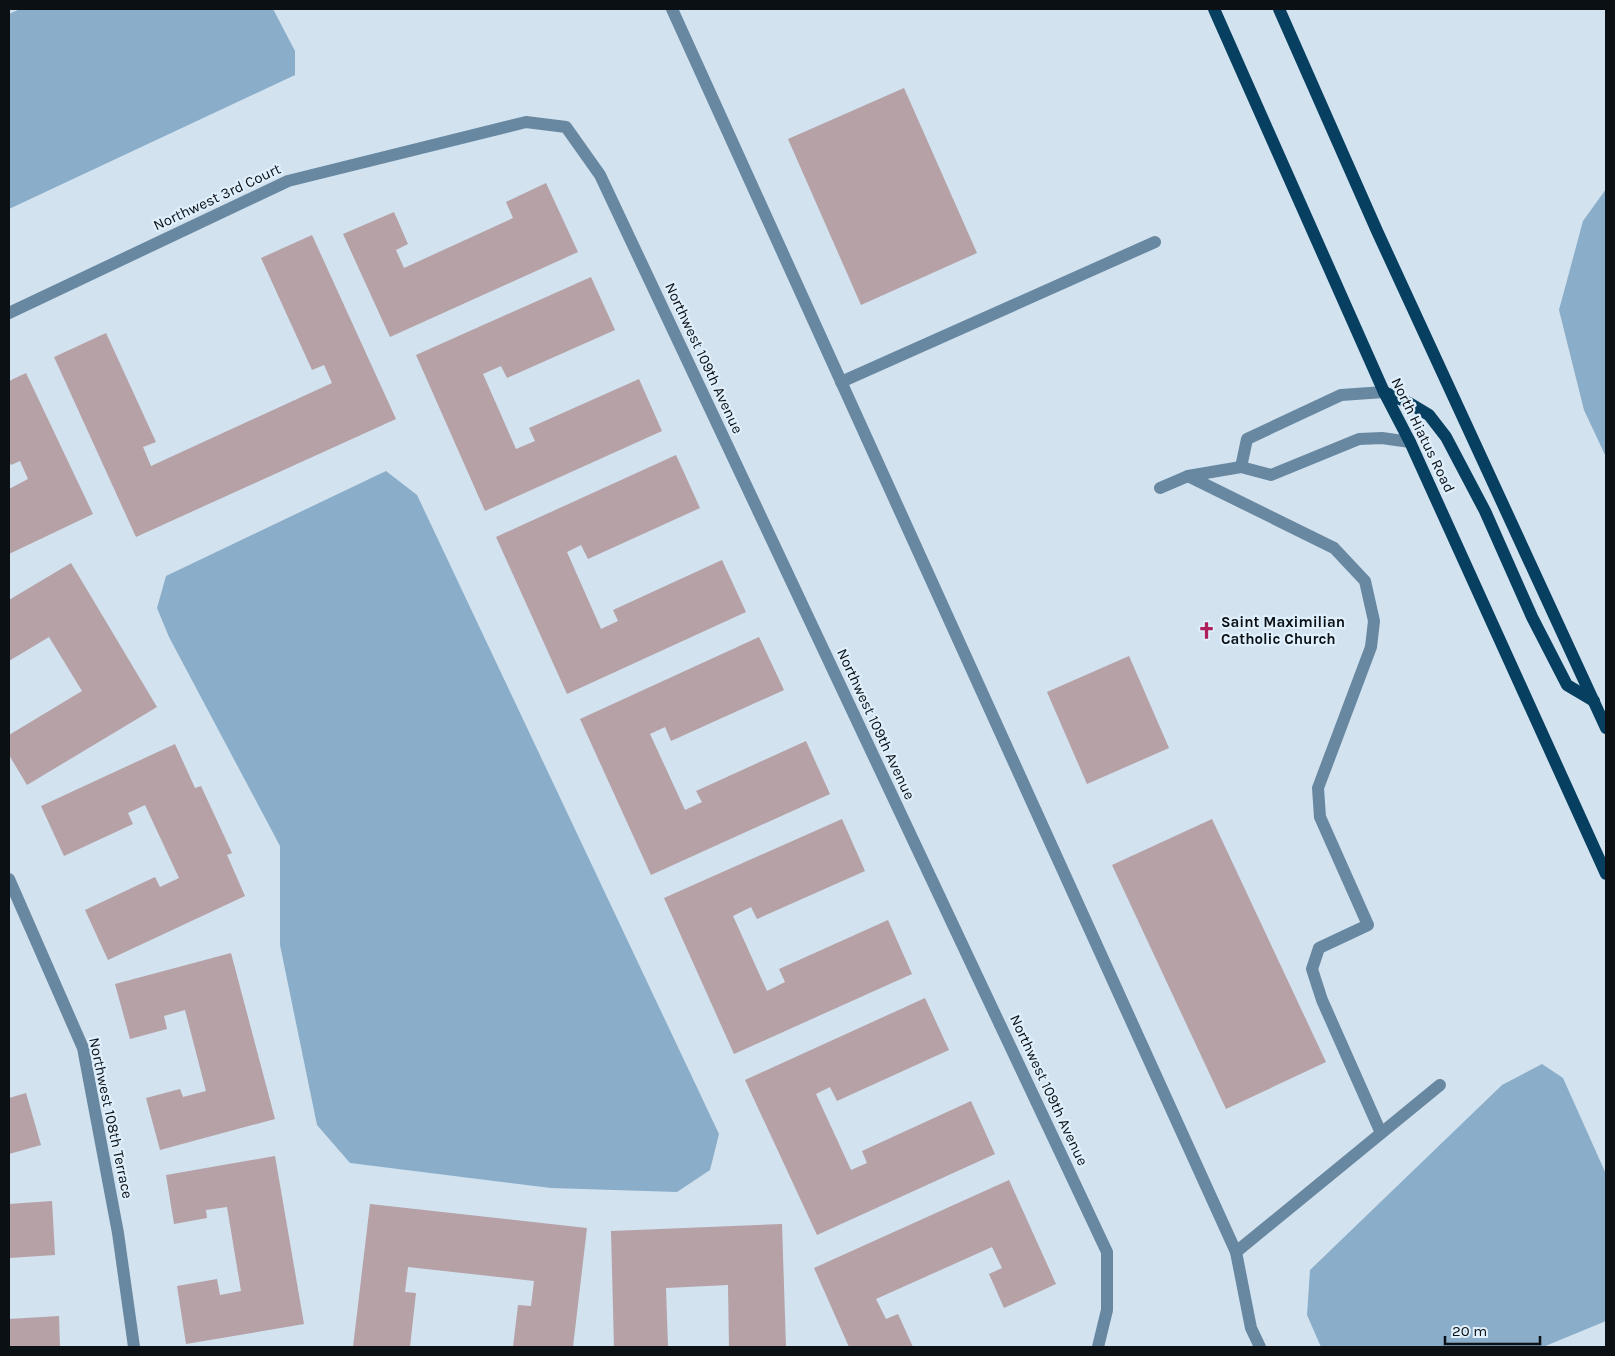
<svg xmlns="http://www.w3.org/2000/svg" width="1615" height="1356" font-family="Karla,sans-serif">
	<style>
		.water { fill: #8aadc9 }
		.building { fill: #b5a1a6 }
		.lines { fill: none; stroke-linecap: round; stroke-linejoin: round }
		.minor { stroke: #6888a1; stroke-width: 12 }
		.major { stroke: #063f60; stroke-width: 12 }
		.labels { text-anchor: middle; stroke-width: 4.5; stroke-linejoin: round; paint-order: stroke }
		.street-label { font-size: 15px; fill: #0b1014; stroke: #dfeffc }
		.poi-label { font-size: 15px; font-weight: bold; fill: #0b1014; stroke: #dfeffc; text-anchor: start }
	</style>
	<rect width="100%" height="100%" fill="#d2e2ef"/>
	<!-- water -->
	<g class="water">
		<path d="M20 9H273L295 51V75L9 209V14Z"/>
		<path d="M1606 189V457L1584 410 1559 310 1583 221Z"/>
		<path d="M386 471 417 495 719 1134 710 1170 677 1192 551 1188 350 1163 317 1125 280 945V846L169 637 157 608 166 576Z"/>
		<path d="M1542 1064 1563 1078 1606 1174V1321L1543 1347H1321L1307 1315 1310 1270 1502 1085Z"/>
	</g>
	<!-- building -->
	<g class="building">
		<path d="M904 88 977 253 861 305 788 139Z"/>
		<path d="M546 183 578 252 390 337 343 234 394 212 408 244 396 250 404 268 513 218 506 202Z"/>
		<path d="M312 235 396 419 136 537 54 357 106 333 156 442 143 447 151 466 332 383 324 365 312 370 261 258Z"/>
		<path d="M591 277 615 330 507 378 501 366 483 374 516 449 535 441 529 428 639 379 662 431 485 511 416 355Z"/>
		<path d="M26 373 93 514 9 554V489L28 479 20 461 11 465 9 461V381Z"/>
		<path d="M676 455 700 508 588 559 581 545 567 552 601 629 618 621 613 610 722 560 746 612 567 694 496 537Z"/>
		<path d="M71 563 157 707 27 785 9 755V735L82 691 49 637 9 661V600Z"/>
		<path d="M759 637 784 690 671 741 665 727 650 734 685 810 702 802 696 791 806 741 830 794 651 875 580 719Z"/>
		<path d="M1129 656 1169 748 1087 784 1047 692Z"/>
		<path d="M175 744 195 788 201 786 232 853 227 855 245 896 108 960 85 910 155 877 160 887 179 878 145 805 128 813 133 824 64 856 41 806Z"/>
		<path d="M842 819 865 871 757 919 751 907 733 916 767 991 785 982 779 969 888 920 912 974 734 1054 664 898Z"/>
		<path d="M1212 819 1326 1062 1226 1109 1112 865Z"/>
		<path d="M231 953 275 1119 160 1150 146 1098 180 1089 183 1097 206 1091 185 1010 164 1016 167 1029 130 1039 115 984Z"/>
		<path d="M925 998 949 1050 837 1101 830 1087 816 1094 851 1170 867 1163 862 1151 971 1101 995 1154 817 1235 745 1080Z"/>
		<path d="M26 1093 41 1145 9 1154V1098Z"/>
		<path d="M275 1156 304 1324 186 1344 177 1286 217 1279 220 1295 241 1291 227 1207 206 1210 207 1218 174 1224 166 1175Z"/>
		<path d="M1009 1180 1056 1284 1004 1308 989 1274 1002 1268 992 1247 876 1299 886 1319 898 1314 913 1347H849L814 1268Z"/>
		<path d="M52 1201 55 1255 9 1258V1204Z"/>
		<path d="M370 1204 587 1228 573 1347H513L518 1305 531 1306 534 1281 408 1267 405 1292 416 1293 410 1347H353Z"/>
		<path d="M782 1224 786 1347H729L728 1285 666 1288 668 1347H614L611 1231Z"/>
		<path d="M59 1316 60 1347H9V1319Z"/>
	</g>
	<g class="lines">
		<!-- minor -->
		<g class="minor">
			<path d="M672 9 1236 1252 1251 1328 1260 1347"/>
			<path d="M9 313 288 181 526 122 566 127 600 175 1107 1252V1310L1098 1347"/>
			<path d="M841 382 1155 242"/>
			<path d="M1241 467 1247 439 1341 395 1384 392"/>
			<path d="M1188 476 1334 548 1365 581 1374 621 1371 647 1318 788 1320 817 1368 925 1319 948 1312 969 1322 1000 1381 1133"/>
			<path d="M1160 488 1188 476 1241 467 1271 475 1359 439 1382 438 1410 442"/>
			<path d="M9 879 83 1048 118 1233 134 1347"/>
			<path d="M1236 1252 1440 1085"/>
		</g>
		<!-- major -->
		<g class="major">
			<path d="M1214 9 1384 392 1410 442 1606 874"/>
			<path d="M1279 9 1377 231 1606 728"/>
			<path d="M1384 392 1409 403 1429 415 1446 437 1485 511 1532 617 1567 685 1594 701"/>
		</g>
	</g>
	<!-- icons -->
	<defs>
		<symbol id="church-bare" viewBox="-9 -9 18 18"><path d="M-1.2-6h2.4v3.5h3.3v2.4h-3.3V6h-2.4V-.1h-3.3v-2.4h3.3Z" fill="#ad205c" stroke="#dfeffc" stroke-width="2.5" paint-order="stroke"/></symbol>
	</defs>
	<g fill-rule="evenodd">
		<use href="#church-bare" x="1194" y="618" width="25" height="25"/>
	</g>
	<g class="labels">
		<!-- street labels -->
		<g class="street-label">
			<text transform="translate(217 197) rotate(-25)" y="5">Northwest 3rd Court</text>
			<text transform="translate(704 358) rotate(65)" y="5">Northwest 109th Avenue</text>
			<text transform="translate(1423 435) rotate(64)" y="5">North Hiatus Road</text>
			<text transform="translate(876 724) rotate(65)" y="5">Northwest 109th Avenue</text>
			<text transform="translate(1049 1090) rotate(65)" y="5">Northwest 109th Avenue</text>
			<text transform="translate(111 1118) rotate(78)" y="5">Northwest 108th Terrace</text>
		</g>
		<!-- poi labels -->
		<g class="poi-label">
			<text x="1221" y="627">Saint Maximilian<tspan x="1221" dy="17">Catholic Church</tspan></text>
		</g>
	</g>
	<!-- border -->
	<rect width="1615" height="1356" fill="none" stroke="#0b1014" stroke-width="20"/>
	<!-- scale -->
	<path d="M1445 1336v8h95v-8" fill="none" stroke="#0b1014" stroke-width="2.5"/>
	<text x="1452" y="1336" font-size="15" fill="#0b1014" stroke="#dfeffc" stroke-width="4" paint-order="stroke">20 m</text>
</svg>
